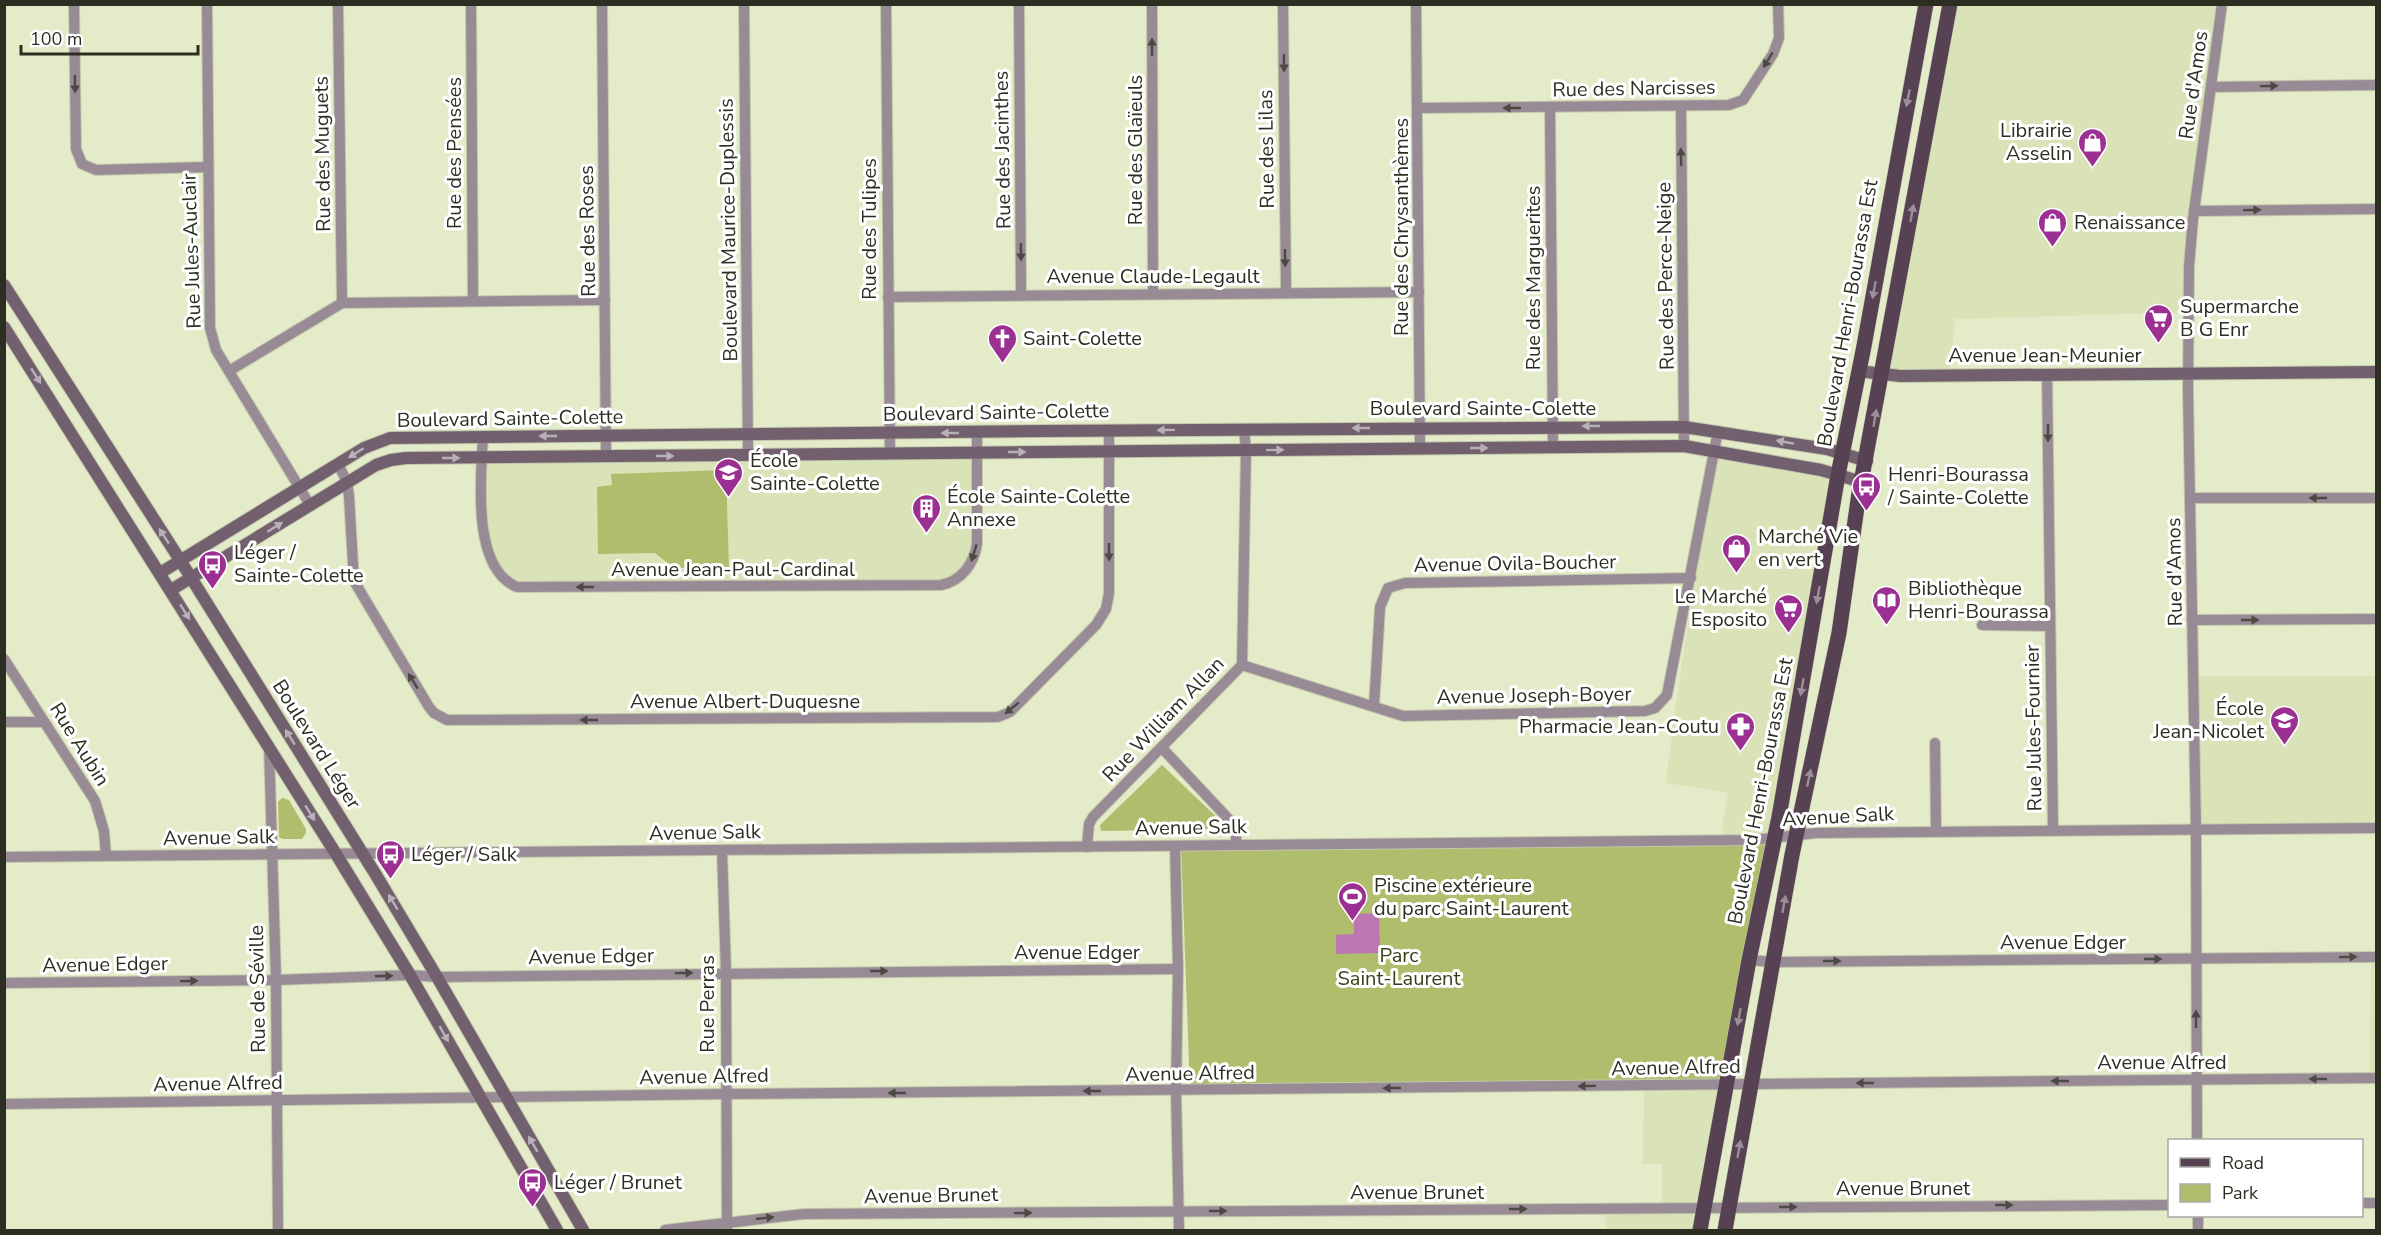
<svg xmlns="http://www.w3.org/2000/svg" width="2381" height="1235" font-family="'Nunito Sans',sans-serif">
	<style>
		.built { fill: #dae3b8 }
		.green { fill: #b0bd6c }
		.water { fill: #bc77b3 }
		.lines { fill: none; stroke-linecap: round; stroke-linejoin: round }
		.street-casing { stroke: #c3c9ab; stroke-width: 12 }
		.secondary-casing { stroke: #c3c9ab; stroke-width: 14 }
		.primary-casing { stroke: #c3c9ab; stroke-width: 16 }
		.street { stroke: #988b96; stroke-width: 10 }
		.secondary { stroke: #72606f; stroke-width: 12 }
		.primary { stroke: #574254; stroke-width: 15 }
		.oneway { fill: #4c4a43 }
		.oneway2 { fill: #9a8e98 }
		.oneway3 { fill: #b8b0b7 }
		.labels { text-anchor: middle; stroke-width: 6; stroke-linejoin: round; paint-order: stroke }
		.street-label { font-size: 20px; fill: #2b2e20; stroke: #fff }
		.poi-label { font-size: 20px; fill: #2b2e20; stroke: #fff; text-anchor: start }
		.park-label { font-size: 20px; fill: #3a3f19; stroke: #fff }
	</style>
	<rect width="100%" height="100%" fill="#e4ebc9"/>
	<!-- built -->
	<g class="built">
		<path d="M1950 5H2221L2188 312 1955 319 1950 375 1883 374Z"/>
		<path d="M1714 450 1838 475 1775 837 1719 847 1728 793 1666 783 1674 717Z"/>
		<path d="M976 452 977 544 974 571 941 585 509 583 483 525 482 458Z"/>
		<path d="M2193 676H2376V828L2196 830Z"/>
		<path d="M2371 957H2376V1078L2370 1079Z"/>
		<path d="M1644 1086H1726L1700 1230H1606L1605 1208 1662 1207V1164H1643Z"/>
	</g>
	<!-- green -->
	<g class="green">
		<path d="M726 470 729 568H674L655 553 598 554 597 487 612 485 611 474Z"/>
		<path d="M1162 765 1224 824 1223 829 1101 831 1100 825Z"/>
		<path d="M282 798 289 800 306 829V833L302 839H283L279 837 278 802Z"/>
		<path d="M1773 844 1729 1082 1190 1090 1181 846Z"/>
	</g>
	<!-- water -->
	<path class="water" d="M1379 913 1380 953 1336 954V935L1354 934V914Z"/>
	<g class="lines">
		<defs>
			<g id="street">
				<path d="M74 4 76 149 82 164 96 170 207 167"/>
				<path d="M207 4 210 328 216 350 310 505"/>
				<path d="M338 4 342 303"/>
				<path d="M471 4 473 301"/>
				<path d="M602 4 606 456"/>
				<path d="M744 4 748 455"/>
				<path d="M886 4 890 454"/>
				<path d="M1019 4 1021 294"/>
				<path d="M1152 4 1153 294"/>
				<path d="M1283 4 1286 292"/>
				<path d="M1416 4 1420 449"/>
				<path d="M2211 87 2376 85"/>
				<path d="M1681 106 1684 446"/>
				<path d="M1550 107 1553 448"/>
				<path d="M1418 108 1729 105 1743 100 1773 54 1779 38 1778 4"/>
				<path d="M2194 211 2376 209"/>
				<path d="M888 297 1419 292"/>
				<path d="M229 371 342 303 605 300"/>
				<path d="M2047 374 2053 829"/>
				<path d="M483 437C481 477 471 568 517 587L941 585C962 581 974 563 977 544V433"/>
				<path d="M338 464 347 482 349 496 354 581 429 707 434 713 447 720 998 717 1010 712 1015 707 1096 625 1106 609 1109 593V431"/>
				<path d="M2191 498H2376"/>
				<path d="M2192 620 2376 619"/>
				<path d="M1982 625 2049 626"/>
				<path d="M4 659 95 801 104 831 106 856"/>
				<path d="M1242 665 1403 716 1645 711 1655 708 1667 695 1718 431"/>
				<path d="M1374 706 1380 607 1388 588 1405 583 1691 578"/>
				<path d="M4 722H44"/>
				<path d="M1935 743 1936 831"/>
				<path d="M269 746 276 980 278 1230"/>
				<path d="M1162 748 1236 827V845"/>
				<path d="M1175 846 1178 969 1176 1091 1179 1230"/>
				<path d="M1087 847 1089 824 1093 817 1242 665 1246 450 1244 429"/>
				<path d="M722 850 726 972 727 1230"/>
				<path d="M4 857 1753 840 1816 833 2376 828"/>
				<path d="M1749 960 1773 962 2376 957"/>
				<path d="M4 983 276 980 410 975 437 977 1178 969"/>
				<path d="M4 1104 726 1094 2376 1078"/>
				<path d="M2197 1140 2196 830 2188 392 2189 266 2193 219 2222 4"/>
				<path d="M2362 1203H2376"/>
				<path d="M2198 1216V1230"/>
				<path d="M665 1230 804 1214 2170 1205"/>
			</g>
			<g id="secondary">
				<path d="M4 285 180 560 376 875 437 977 583 1230"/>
				<path d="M4 327 336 854 410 975 557 1230"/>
				<path d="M1858 371 1900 376 2376 372"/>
				<path d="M160 573 364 448 390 438 1044 431 1684 427 1827 449 1867 461"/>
				<path d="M171 590 376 465 391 460 406 458 1684 446 1821 470 1862 482"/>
			</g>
			<g id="primary">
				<path d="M1700 1230 1749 960 1779 817 1838 475 1864 346 1926 4"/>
				<path d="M1725 1230 1792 855 1839 633 1859 493 1950 4"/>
			</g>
		</defs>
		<!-- street casing -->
		<use href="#street" class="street-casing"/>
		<!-- secondary casing -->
		<use href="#secondary" class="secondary-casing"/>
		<!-- primary casing -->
		<use href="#primary" class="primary-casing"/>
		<!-- street -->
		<use href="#street" class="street"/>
		<!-- secondary -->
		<use href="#secondary" class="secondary"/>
		<!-- primary -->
		<use href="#primary" class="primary"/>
	</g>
	<!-- one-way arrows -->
	<defs><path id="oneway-solid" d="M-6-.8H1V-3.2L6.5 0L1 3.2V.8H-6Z" transform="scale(1.5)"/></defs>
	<g class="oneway">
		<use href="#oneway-solid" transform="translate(1152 47) rotate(-90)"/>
		<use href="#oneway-solid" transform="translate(1768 60) rotate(121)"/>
		<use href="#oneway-solid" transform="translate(1284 63) rotate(89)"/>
		<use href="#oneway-solid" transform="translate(75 84) rotate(89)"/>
		<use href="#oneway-solid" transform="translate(2269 86) rotate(-1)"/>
		<use href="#oneway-solid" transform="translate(1512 108) rotate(180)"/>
		<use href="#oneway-solid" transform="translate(1681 157) rotate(-91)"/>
		<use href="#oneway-solid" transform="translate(2252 210) rotate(-1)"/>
		<use href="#oneway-solid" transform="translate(1021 252) rotate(89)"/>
		<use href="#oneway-solid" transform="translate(1285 258) rotate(89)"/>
		<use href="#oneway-solid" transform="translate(2048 433) rotate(90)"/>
		<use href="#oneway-solid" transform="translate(2318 498) rotate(180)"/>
		<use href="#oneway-solid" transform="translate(1109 552) rotate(90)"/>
		<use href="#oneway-solid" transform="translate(974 553) rotate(107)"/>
		<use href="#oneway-solid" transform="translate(585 587) rotate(180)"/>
		<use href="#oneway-solid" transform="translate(2250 620)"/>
		<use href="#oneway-solid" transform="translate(413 681) rotate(-122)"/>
		<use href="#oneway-solid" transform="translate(1012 708) rotate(141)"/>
		<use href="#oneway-solid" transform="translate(589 720) rotate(180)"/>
		<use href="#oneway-solid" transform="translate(2348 957) rotate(-1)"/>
		<use href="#oneway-solid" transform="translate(2153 959)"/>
		<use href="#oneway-solid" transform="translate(1832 961)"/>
		<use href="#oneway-solid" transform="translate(879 971)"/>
		<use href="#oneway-solid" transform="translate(684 973) rotate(-1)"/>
		<use href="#oneway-solid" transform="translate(384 976) rotate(-2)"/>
		<use href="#oneway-solid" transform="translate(189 981) rotate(-1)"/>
		<use href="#oneway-solid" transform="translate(2196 1019) rotate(-90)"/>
		<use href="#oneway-solid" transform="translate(2318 1079) rotate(180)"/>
		<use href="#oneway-solid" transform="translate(2060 1081) rotate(180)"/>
		<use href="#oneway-solid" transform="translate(1865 1083) rotate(180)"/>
		<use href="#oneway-solid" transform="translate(1587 1086) rotate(179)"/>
		<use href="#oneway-solid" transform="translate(1392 1088) rotate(179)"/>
		<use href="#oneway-solid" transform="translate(1092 1091) rotate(180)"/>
		<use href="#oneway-solid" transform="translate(897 1093) rotate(180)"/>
		<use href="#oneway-solid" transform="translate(2004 1205)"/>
		<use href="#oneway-solid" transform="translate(1788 1207)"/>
		<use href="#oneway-solid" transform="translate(1518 1209)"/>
		<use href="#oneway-solid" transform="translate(1218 1211)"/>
		<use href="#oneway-solid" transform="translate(1023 1213) rotate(-1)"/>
		<use href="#oneway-solid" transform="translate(765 1218) rotate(-6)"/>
	</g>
	<g class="oneway2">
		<use href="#oneway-solid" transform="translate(1908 98) rotate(101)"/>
		<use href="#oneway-solid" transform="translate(1912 213) rotate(-80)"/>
		<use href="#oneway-solid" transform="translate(1874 290) rotate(100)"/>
		<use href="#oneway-solid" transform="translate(1875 418) rotate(-80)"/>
		<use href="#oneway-solid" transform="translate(1818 595) rotate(100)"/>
		<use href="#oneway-solid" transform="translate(1802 687) rotate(100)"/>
		<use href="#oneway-solid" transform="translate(1809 778) rotate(-78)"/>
		<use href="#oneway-solid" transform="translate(1784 904) rotate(-80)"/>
		<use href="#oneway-solid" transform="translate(1739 1017) rotate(100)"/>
		<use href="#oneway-solid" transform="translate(1739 1149) rotate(-80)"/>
	</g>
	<g class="oneway3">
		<use href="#oneway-solid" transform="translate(36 376) rotate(58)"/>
		<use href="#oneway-solid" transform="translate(1591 426) rotate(-180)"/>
		<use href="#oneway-solid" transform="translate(1361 428) rotate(180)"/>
		<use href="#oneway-solid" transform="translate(1166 430) rotate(179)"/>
		<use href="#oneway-solid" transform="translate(950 433) rotate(180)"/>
		<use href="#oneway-solid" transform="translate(548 436) rotate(180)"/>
		<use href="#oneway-solid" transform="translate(1785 442) rotate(-170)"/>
		<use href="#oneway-solid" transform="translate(1479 448)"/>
		<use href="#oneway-solid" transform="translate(1275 450) rotate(-1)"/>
		<use href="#oneway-solid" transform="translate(1017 452)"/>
		<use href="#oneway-solid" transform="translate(356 453) rotate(148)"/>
		<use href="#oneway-solid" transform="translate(665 456)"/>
		<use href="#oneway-solid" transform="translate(451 458)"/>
		<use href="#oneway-solid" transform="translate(275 527) rotate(-32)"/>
		<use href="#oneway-solid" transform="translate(164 536) rotate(-123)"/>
		<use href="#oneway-solid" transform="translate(185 612) rotate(58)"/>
		<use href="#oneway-solid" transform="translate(290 737) rotate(-122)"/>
		<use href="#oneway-solid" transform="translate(310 813) rotate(58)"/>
		<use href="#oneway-solid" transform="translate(393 902) rotate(-121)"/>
		<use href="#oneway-solid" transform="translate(444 1034) rotate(60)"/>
		<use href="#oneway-solid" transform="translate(533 1144) rotate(-120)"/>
	</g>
	<!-- icons -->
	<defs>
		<symbol id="shop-pin" viewBox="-11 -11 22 30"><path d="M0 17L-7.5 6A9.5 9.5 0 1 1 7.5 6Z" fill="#9b3092" stroke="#fff"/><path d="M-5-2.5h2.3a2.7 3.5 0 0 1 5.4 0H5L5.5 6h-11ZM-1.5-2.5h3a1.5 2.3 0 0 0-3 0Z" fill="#fff"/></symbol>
		<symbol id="supermarket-pin" viewBox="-11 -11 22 30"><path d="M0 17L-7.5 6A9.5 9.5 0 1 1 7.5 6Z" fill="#9b3092" stroke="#fff"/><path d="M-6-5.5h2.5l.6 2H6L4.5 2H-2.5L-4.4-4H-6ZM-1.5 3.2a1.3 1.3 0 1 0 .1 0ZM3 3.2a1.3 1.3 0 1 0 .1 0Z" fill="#fff"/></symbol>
		<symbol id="church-pin" viewBox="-11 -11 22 30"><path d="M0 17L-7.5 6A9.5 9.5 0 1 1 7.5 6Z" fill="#9b3092" stroke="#fff"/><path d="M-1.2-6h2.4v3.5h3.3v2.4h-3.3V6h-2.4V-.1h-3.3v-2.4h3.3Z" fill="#fff"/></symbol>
		<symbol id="school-pin" viewBox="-11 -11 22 30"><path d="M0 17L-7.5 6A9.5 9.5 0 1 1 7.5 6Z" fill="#9b3092" stroke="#fff"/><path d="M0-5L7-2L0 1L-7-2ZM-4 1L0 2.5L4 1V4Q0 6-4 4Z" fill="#fff"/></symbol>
		<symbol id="bus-pin" viewBox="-11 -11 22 30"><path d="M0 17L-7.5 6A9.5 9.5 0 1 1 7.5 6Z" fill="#9b3092" stroke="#fff"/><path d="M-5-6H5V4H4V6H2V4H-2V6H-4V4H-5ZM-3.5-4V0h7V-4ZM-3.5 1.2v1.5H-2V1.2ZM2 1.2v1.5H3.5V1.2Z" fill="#fff"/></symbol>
		<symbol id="building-pin" viewBox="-11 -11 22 30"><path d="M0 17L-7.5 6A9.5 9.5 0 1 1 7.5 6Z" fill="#9b3092" stroke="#fff"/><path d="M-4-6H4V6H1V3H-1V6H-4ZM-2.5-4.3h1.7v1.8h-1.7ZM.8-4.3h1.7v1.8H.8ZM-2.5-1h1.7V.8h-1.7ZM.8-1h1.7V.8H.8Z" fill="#fff"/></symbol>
		<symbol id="library-pin" viewBox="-11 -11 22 30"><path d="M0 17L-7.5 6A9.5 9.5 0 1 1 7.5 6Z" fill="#9b3092" stroke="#fff"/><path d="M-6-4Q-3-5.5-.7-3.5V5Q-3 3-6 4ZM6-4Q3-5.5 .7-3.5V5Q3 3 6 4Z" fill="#fff"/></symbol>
		<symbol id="pharmacy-pin" viewBox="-11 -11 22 30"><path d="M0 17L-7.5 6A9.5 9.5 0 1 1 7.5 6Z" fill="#9b3092" stroke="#fff"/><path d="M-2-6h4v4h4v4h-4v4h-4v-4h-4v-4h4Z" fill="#fff"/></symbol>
		<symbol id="stadium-pin" viewBox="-11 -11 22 30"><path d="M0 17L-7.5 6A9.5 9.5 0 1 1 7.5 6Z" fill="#9b3092" stroke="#fff"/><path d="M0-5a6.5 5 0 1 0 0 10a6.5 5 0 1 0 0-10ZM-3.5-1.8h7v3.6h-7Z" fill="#fff"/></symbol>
	</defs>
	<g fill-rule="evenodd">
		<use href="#shop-pin" x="2076" y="126" width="33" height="45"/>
		<use href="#shop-pin" x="2036" y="206" width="33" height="45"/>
		<use href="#supermarket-pin" x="2142" y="302" width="33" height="45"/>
		<use href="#church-pin" x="986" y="322" width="33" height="45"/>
		<use href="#school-pin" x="712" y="456" width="33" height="45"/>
		<use href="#bus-pin" x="1850" y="470" width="33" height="45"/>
		<use href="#building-pin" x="910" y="492" width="33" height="45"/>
		<use href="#shop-pin" x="1720" y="532" width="33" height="45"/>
		<use href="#bus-pin" x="196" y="548" width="33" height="45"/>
		<use href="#library-pin" x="1870" y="584" width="33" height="45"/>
		<use href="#supermarket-pin" x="1772" y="592" width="33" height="45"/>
		<use href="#school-pin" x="2268" y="704" width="33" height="45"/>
		<use href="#pharmacy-pin" x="1724" y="710" width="33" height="45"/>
		<use href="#bus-pin" x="374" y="838" width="33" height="45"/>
		<use href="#stadium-pin" x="1336" y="880" width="33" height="45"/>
		<use href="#bus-pin" x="516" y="1166" width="33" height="45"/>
	</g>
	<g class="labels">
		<!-- street labels -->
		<g class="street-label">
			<text transform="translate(2193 85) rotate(-82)" y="7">Rue d'Amos</text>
			<text transform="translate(1634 88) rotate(-1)" y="7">Rue des Narcisses</text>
			<text transform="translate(1266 149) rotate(-91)" y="7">Rue des Lilas</text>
			<text transform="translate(1002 150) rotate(-91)" y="7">Rue des Jacinthes</text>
			<text transform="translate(1135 150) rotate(-90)" y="7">Rue des Glaïeuls</text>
			<text transform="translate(454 153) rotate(-90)" y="7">Rue des Pensées</text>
			<text transform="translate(322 154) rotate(-91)" y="7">Rue des Muguets</text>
			<text transform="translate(1401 227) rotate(-90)" y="7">Rue des Chrysanthèmes</text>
			<text transform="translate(869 229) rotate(-90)" y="7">Rue des Tulipes</text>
			<text transform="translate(728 230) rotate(-91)" y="7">Boulevard Maurice-Duplessis</text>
			<text transform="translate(587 231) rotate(-91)" y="7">Rue des Roses</text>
			<text transform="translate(191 251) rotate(-92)" y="7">Rue Jules-Auclair</text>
			<text x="1153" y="283">Avenue Claude-Legault</text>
			<text transform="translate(1665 276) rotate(-91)" y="7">Rue des Perce-Neige</text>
			<text transform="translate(1533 278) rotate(-90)" y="7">Rue des Marguerites</text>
			<text transform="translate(1847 313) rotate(-80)" y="7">Boulevard Henri-Bourassa Est</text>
			<text x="2045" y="362">Avenue Jean-Meunier</text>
			<text x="1483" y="415">Boulevard Sainte-Colette</text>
			<text transform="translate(996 412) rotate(-1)" y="7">Boulevard Sainte-Colette</text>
			<text transform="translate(510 418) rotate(-1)" y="7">Boulevard Sainte-Colette</text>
			<text transform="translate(1515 563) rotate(-1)" y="7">Avenue Ovila-Boucher</text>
			<text x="733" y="576">Avenue Jean-Paul-Cardinal</text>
			<text transform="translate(2174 572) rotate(-91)" y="7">Rue d'Amos</text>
			<text transform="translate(1534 695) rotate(-1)" y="7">Avenue Joseph-Boyer</text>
			<text x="745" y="708">Avenue Albert-Duquesne</text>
			<text transform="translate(1163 719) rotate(-46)" y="7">Rue William Allan</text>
			<text transform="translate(2033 728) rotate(-91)" y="7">Rue Jules-Fournier</text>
			<text transform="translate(80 744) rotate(58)" y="7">Rue Aubin</text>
			<text transform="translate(317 744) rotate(58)" y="7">Boulevard Léger</text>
			<text transform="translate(1760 791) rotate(-79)" y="7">Boulevard Henri-Bourassa Est</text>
			<text transform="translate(1838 816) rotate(-3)" y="7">Avenue Salk</text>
			<text transform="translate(1191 827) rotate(-1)" y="7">Avenue Salk</text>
			<text transform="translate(705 832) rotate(-1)" y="7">Avenue Salk</text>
			<text transform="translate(219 837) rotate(-1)" y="7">Avenue Salk</text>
			<text x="2063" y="949">Avenue Edger</text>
			<text x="1077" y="959">Avenue Edger</text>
			<text transform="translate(591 956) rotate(-1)" y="7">Avenue Edger</text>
			<text transform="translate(105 964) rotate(-1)" y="7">Avenue Edger</text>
			<text transform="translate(257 989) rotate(-91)" y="7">Rue de Séville</text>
			<text transform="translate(707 1004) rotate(-90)" y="7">Rue Perras</text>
			<text x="2162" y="1069">Avenue Alfred</text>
			<text transform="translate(1676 1067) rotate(-1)" y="7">Avenue Alfred</text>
			<text transform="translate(1190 1073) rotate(-1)" y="7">Avenue Alfred</text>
			<text transform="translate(704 1076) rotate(-1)" y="7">Avenue Alfred</text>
			<text transform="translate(218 1083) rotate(-1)" y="7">Avenue Alfred</text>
			<text x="1903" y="1195">Avenue Brunet</text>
			<text x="1417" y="1199">Avenue Brunet</text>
			<text transform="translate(931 1195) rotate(-1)" y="7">Avenue Brunet</text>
		</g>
		<!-- poi labels -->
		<g class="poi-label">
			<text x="2072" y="137" text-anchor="end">Librairie<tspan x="2072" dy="23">Asselin</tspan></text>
			<text x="2074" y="229">Renaissance</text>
			<text x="2180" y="313">Supermarche<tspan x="2180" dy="23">B G Enr</tspan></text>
			<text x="1023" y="345">Saint-Colette</text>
			<text x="750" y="467">École<tspan x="750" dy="23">Sainte-Colette</tspan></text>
			<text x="1888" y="481">Henri-Bourassa<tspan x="1888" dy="23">/ Sainte-Colette</tspan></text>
			<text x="947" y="503">École Sainte-Colette<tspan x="947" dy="23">Annexe</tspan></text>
			<text x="1758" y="543">Marché Vie<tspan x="1758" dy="23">en vert</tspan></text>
			<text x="234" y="559">Léger /<tspan x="234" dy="23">Sainte-Colette</tspan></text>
			<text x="1908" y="595">Bibliothèque<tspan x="1908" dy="23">Henri-Bourassa</tspan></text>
			<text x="1767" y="603" text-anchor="end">Le Marché<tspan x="1767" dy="23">Esposito</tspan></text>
			<text x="2264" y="715" text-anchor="end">École<tspan x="2264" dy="23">Jean-Nicolet</tspan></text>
			<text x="1719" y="733" text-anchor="end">Pharmacie Jean-Coutu</text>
			<text x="411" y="861">Léger / Salk</text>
			<text x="1374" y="892">Piscine extérieure<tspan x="1374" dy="23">du parc Saint-Laurent</tspan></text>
			<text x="554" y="1189">Léger / Brunet</text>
		</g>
		<!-- park labels -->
		<g class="park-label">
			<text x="1399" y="962">Parc<tspan x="1399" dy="23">Saint-Laurent</tspan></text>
		</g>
	</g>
	<!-- border -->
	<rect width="2381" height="1235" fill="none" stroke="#2b2e20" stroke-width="12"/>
	<!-- legend -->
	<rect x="2168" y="1139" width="195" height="78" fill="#ffffff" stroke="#aaaba6" stroke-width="1.5"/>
	<rect x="2180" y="1158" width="30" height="9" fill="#574254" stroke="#aaaba6" stroke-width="1.5"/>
	<text x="2222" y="1169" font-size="18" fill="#2b2e20">Road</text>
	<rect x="2180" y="1184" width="30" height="18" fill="#b0bd6c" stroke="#aaaba6" stroke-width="1.5"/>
	<text x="2222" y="1199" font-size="18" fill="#2b2e20">Park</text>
	<!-- scale -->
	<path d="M21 45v9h177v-9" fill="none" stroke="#2b2e20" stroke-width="3"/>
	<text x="30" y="45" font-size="18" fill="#2b2e20" stroke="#ffffff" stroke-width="4.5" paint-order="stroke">100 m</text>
</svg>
